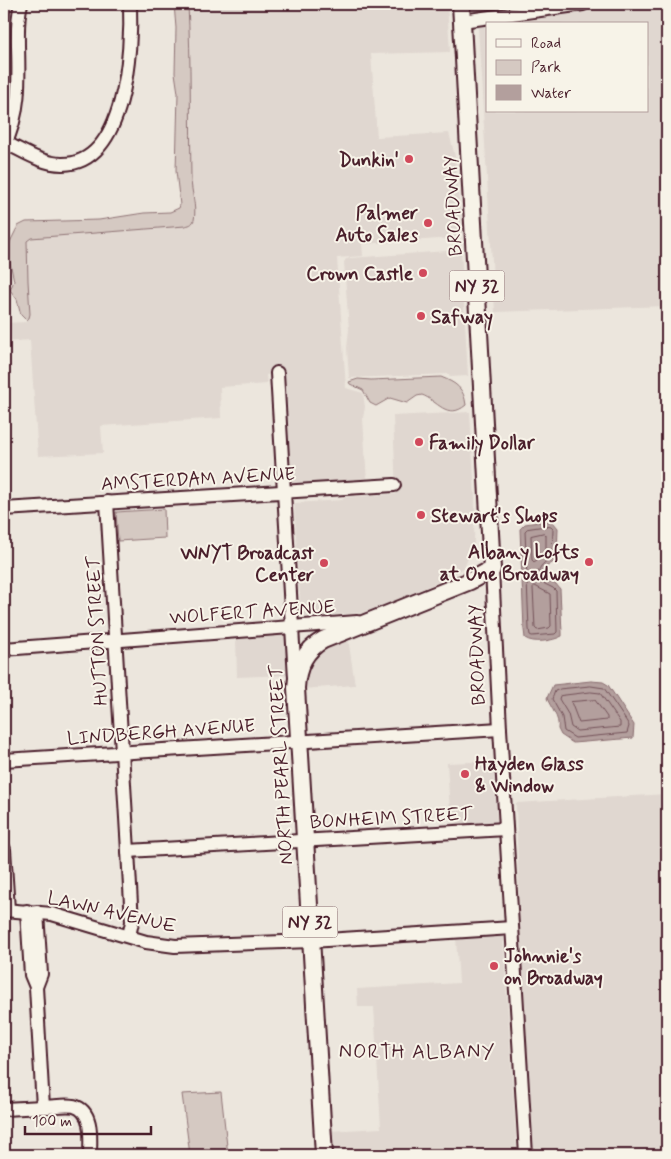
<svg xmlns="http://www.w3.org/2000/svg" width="671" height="1159" font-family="Mynerve,sans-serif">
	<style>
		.built { fill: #e0d7d0 }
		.green { fill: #d5c9c2; stroke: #907476 }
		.water { fill: #b39f9d; stroke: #896c6f }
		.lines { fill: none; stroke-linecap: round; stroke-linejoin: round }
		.shore { stroke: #745259; stroke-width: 1 }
		.minor-casing { stroke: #4a1f2b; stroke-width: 16 }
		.major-casing { stroke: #4a1f2b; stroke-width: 20 }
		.minor { stroke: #f7f3e8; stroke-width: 12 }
		.major { stroke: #f7f3e8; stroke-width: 16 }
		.poi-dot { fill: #d1495b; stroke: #f7f3e8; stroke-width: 2 }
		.labels { text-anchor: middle; stroke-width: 4; stroke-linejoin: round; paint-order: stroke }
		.shield { fill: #f7f3e8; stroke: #7e5f64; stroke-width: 1 }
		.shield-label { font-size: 18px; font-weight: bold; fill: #4a1f2b }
		.poi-label { font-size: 19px; font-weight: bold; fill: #4a1f2b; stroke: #f7f3e8; text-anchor: end }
		.street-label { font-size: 19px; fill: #4a1f2b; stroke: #f7f3e8 }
		.neighbourhood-label { font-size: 20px; letter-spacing: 1px; fill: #4a1f2b; stroke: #f7f3e8 }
	</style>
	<rect width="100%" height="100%" fill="#ece6dd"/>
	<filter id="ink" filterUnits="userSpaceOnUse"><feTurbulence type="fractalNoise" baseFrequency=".02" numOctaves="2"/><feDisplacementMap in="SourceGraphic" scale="10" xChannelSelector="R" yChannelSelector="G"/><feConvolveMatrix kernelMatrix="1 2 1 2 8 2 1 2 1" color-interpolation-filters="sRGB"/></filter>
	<g filter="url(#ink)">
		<!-- built -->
		<g class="built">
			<path d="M184 4H447L450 52 371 54 377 137 449 133 455 156 462 233 455 238 362 244 363 256 337 258 346 388 363 393 365 407 363 418 367 483 293 487 290 485 288 411 284 373 266 375 267 384 220 387 221 418 101 426 103 453 38 456 30 340 4 342V323L28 322 22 234 187 217Z"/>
			<path d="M472 4H534L477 12 472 9Z"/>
			<path d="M626 4H667V306L495 312 478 27 487 25V111H647V24H496Z"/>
			<path d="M461 250 468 376 450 377 449 374 349 378 347 348 349 329 344 262 346 259 351 258Z"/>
			<path d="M470 412 475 498 474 544 464 568 445 579 399 599 362 613 301 617 294 503 342 500 345 497 396 494 393 416Z"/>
			<path d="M280 634 285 636 287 675 237 677 236 638Z"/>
			<path d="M348 638 355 685 303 689 307 663 325 647Z"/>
			<path d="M493 761 497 824 451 828 447 763Z"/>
			<path d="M667 794V1155H533L521 955 516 803Z"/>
			<path d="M503 935 517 1155H330L329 1131 381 1128 374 1007H358L357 989 459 983 456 938Z"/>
		</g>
		<!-- green -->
		<g class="green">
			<path d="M174 4H188C191 62 190 120 191 178 191 191 197 207 194 220 192 225 189 225 185 226L31 238 27 241 28 281 30 314 29 318 26 320 21 315 17 299 10 290 14 281 8 253 10 242 18 226 26 222 99 220 144 213 170 212 179 208 180 205 176 171 178 93 175 73 176 28Z"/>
			<path d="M441 377C456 383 464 388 466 405 447 421 437 400 422 395L417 396 407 403 390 398 376 406 370 403 363 390 350 384 349 382 358 379 371 380Z"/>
			<path d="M164 509 165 538 118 541 116 512Z"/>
			<path d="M221 1092 228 1155H190L182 1094Z"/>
		</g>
		<!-- water -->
		<g class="water">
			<path d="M546 521 553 522 558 528 557 558C552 567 539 564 546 580L556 584 560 589 562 633V636C553 641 533 644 525 638L524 630 520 529 525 524Z"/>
			<path d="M591 681 603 682 608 685 634 725 633 738 573 743 561 735 558 729C560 717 551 709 547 698L553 685Z"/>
		</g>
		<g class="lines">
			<!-- shore -->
			<g class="shore">
				<path d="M546 526 551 527 553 529 552 556C543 565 533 568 543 583L553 588 556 591 557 632 555 634 532 636 530 635 529 629 525 531 527 529Z"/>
				<path d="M544 533 546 535V553L534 562 532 560 531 536Z"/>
				<path d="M535 586 550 594 551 626 549 628 537 630 535 628 533 588Z"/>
				<path d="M591 686 604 688 627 722 629 726 627 733 575 738 564 731 562 717 552 699 555 691 560 689Z"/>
				<path d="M591 692 600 693 620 722V727L577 731 571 727 568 714 559 699 560 696Z"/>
				<path d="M595 700 607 717V720L579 723 571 702Z"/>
			</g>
			<defs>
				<g id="minor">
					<path d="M462 21 583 4"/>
					<path d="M6 143C23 151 42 164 62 164 126 165 132 49 130 4"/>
					<path d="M4 146C20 115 19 80 18 46 18 32 17 18 21 4"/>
					<path d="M277 373 295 678"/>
					<path d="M107 502 128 851 132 922 129 936"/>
					<path d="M4 509 394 485"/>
					<path d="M492 569 500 729 526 1155"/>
					<path d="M4 649 357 622"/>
					<path d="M4 760 500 729"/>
					<path d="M4 849 8 910"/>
					<path d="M128 851 506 829"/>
					<path d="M4 910 52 914 146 942 175 946 311 941 512 928"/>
					<path d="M27 911 31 975 36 987 43 1107C53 1107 65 1104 74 1106 94 1111 90 1140 90 1155"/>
					<path d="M36 987 41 974 37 912"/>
					<path d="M4 1109 43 1107"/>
				</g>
				<path id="major" d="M324 1155 296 688C297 668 305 650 323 640L470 581 492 569 461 4"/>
			</defs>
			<!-- minor casing -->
			<use href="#minor" class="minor-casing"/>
			<!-- major casing -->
			<use href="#major" class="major-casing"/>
			<!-- minor -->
			<use href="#minor" class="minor"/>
			<!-- major -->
			<use href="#major" class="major"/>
		</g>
	</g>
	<!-- markers -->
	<g class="poi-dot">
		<circle cx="409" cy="159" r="5"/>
		<circle cx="428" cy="223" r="5"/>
		<circle cx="423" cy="273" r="5"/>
		<circle cx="421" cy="316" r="5"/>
		<circle cx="419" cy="442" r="5"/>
		<circle cx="421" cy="515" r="5"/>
		<circle cx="589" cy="562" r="5"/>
		<circle cx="324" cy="563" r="5"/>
		<circle cx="465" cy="774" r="5"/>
		<circle cx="494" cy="966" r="5"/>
	</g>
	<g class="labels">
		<!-- shield labels -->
		<g class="shield">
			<rect x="449.5" y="270.5" width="55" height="31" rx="4"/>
			<rect x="282.5" y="906.5" width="55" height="31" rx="4"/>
		</g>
		<g class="shield-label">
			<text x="477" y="292">NY 32</text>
			<text x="310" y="928">NY 32</text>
		</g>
		<!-- poi labels -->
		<g class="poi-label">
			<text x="399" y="166">Dunkin'</text>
			<text x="418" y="219">Palmer<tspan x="418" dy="22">Auto Sales</tspan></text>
			<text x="413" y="280">Crown Castle</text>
			<text x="431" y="323" text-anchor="start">Safway</text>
			<text x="429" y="449" text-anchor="start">Family Dollar</text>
			<text x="431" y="522" text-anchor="start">Stewart's Shops</text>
			<text x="579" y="558">Albany Lofts<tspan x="579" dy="22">at One Broadway</tspan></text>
			<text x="314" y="559">WNYT Broadcast<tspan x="314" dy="22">Center</tspan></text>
			<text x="475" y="770" text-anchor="start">Hayden Glass<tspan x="475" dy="22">&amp; Window</tspan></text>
			<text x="504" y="962" text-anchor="start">Johnnie's<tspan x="504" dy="22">on Broadway</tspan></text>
		</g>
		<!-- street labels -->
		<g class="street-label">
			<text transform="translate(452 206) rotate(-93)" y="7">BROADWAY</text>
			<text transform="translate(198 478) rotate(-3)" y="7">AMSTERDAM AVENUE</text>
			<text transform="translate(252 611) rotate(-4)" y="7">WOLFERT AVENUE</text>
			<text transform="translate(96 631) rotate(-93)" y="7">HUTTON STREET</text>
			<text transform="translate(476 655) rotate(-92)" y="7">BROADWAY</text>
			<text transform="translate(161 731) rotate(-4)" y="7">LINDBERGH AVENUE</text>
			<text transform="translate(280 765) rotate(-93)" y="7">NORTH PEARL STREET</text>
			<text transform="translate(391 817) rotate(-3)" y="7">BONHEIM STREET</text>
			<text transform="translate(112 911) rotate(13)" y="7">LAWN AVENUE</text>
		</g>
		<!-- neighbourhood labels -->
		<g class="neighbourhood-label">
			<text x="417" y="1058">NORTH ALBANY</text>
		</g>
	</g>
	<!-- margin -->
	<rect width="671" height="1159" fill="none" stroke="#f7f3e8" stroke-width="20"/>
	<rect x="10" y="10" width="651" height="1139" fill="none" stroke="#4a1f2b" stroke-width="2" filter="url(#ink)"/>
	<!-- legend -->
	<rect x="486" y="22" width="162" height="90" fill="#f7f3e8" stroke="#b29e9c"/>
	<rect x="496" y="39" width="25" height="8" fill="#f7f3e8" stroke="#b29e9c"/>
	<text x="531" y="48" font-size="15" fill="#4a1f2b">Road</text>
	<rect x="496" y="60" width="25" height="15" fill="#d5c9c2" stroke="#b29e9c"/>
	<text x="531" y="72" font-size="15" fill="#4a1f2b">Park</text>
	<rect x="496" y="85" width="25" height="15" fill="#b39f9d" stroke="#b29e9c"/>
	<text x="531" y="98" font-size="15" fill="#4a1f2b">Water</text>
	<!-- scale -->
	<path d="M25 1126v8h126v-8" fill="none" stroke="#4a1f2b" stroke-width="2.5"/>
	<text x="32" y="1126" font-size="15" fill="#4a1f2b" stroke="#f7f3e8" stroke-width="4" paint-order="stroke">100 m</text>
</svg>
